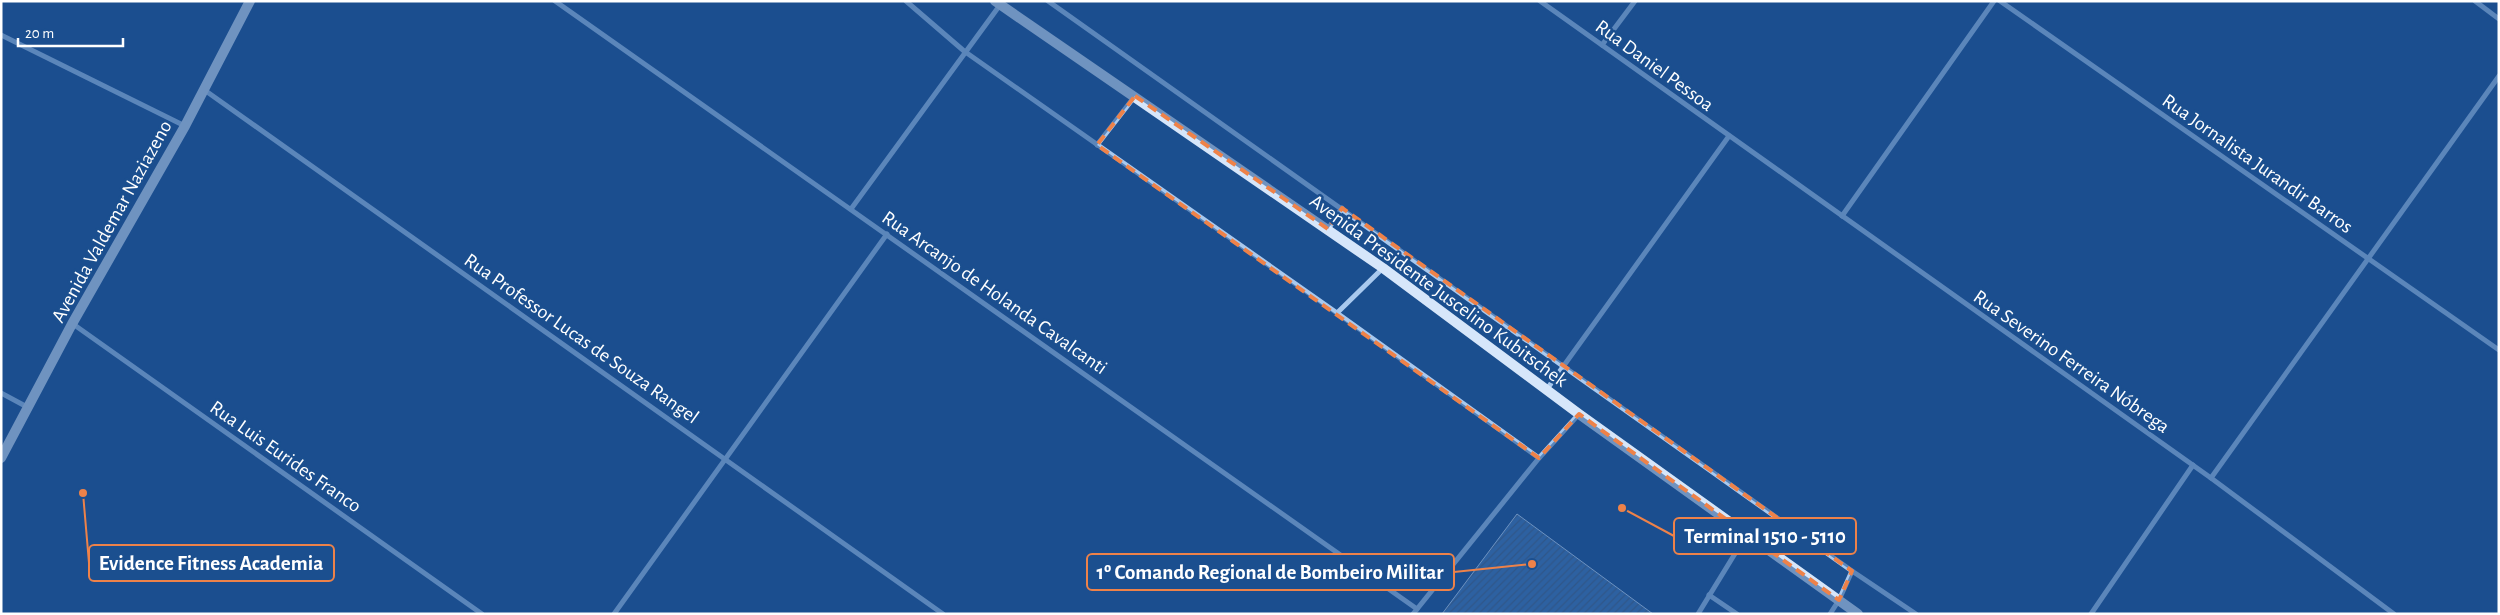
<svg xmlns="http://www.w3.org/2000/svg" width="2500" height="615" font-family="'Alegreya Sans',sans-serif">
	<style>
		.building { fill: url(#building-hatch); stroke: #cfe3fa }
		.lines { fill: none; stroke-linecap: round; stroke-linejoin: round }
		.street { stroke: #a9c9ee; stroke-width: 5 }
		.secondary { stroke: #d6e6fa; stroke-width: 10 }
		.marked { fill: none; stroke: #ee8249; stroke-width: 4; stroke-dasharray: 10 6; stroke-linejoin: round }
		.labels { text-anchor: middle; stroke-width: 5; stroke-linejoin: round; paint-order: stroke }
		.street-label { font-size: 20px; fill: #fff; stroke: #1b4f8f }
		.leader { fill: none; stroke: #ee8249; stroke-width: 2 }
		.callout-dot { fill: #ee8249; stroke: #1b4f8f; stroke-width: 2 }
		.callout { fill: #1b4f8f; stroke: #ee8249; stroke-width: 2 }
		.callout-label { font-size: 21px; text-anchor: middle; font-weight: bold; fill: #fff }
	</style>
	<defs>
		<pattern id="building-hatch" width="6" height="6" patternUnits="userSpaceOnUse" patternTransform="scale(1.25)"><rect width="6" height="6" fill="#4478b7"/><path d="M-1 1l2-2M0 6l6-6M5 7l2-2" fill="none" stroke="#486282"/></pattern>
	</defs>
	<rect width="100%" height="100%" fill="#1b4f8f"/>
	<!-- building -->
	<path class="building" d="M1517 514 1653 614H1442Z"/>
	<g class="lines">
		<!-- street -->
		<g class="street">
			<path d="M555 1 1417 609"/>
			<path d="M906 1 964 51 1337 313 1539 458 1579 414"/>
			<path d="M1048 1 1852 571 1916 614"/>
			<path d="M1540 1 2211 478 2394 614"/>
			<path d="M2000 1 2499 350"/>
			<path d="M2475 1 2499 19"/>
			<path d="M1 35 185 126"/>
			<path d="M1602 45 1635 1"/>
			<path d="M203 89 943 614"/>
			<path d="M1097 145 1135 96"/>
			<path d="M851 209 1000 5"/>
			<path d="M1842 216 1994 1"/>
			<path d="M1328 229 1342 208"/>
			<path d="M1337 313 1383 268"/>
			<path d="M73 324 482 614"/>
			<path d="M1547 389 1729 136"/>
			<path d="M1 393 29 408"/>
			<path d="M2211 478 2499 76"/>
			<path d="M1709 595 1737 614"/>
			<path d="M614 614 887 234"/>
			<path d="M1413 614 1539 458"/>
			<path d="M1698 614 1747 534"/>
			<path d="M1830 614 1839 600 1852 571"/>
			<path d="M2091 614 2193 465"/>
		</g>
		<!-- secondary -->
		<g class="secondary">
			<path d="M995 1 1383 268 1579 414 1858 614"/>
			<path d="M1 458 72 324 185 126 250 1"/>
		</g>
	</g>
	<!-- marked area -->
	<path d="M0 0H2500V615H0ZM1135 96 1328 229 1342 208 1852 571 1839 600 1579 414 1539 458 1097 145Z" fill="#1b4f8f" fill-opacity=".55" fill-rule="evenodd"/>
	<path class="marked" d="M1135 96 1328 229 1342 208 1852 571 1839 600 1579 414 1539 458 1097 145Z"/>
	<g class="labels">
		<!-- street labels -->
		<g class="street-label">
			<text transform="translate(1655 65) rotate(36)" y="7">Rua Daniel Pessoa</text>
			<text transform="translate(2258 163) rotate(35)" y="7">Rua Jornalista Jurandir Barros</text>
			<text transform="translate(111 221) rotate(-61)" y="7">Avenida Valdemar Naziazeno</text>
			<text transform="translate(1439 290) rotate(36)" y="7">Avenida Presidente Juscelino Kubitschek</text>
			<text transform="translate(995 292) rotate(35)" y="7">Rua Arcanjo de Holanda Cavalcanti</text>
			<text transform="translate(582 338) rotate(35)" y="7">Rua Professor Lucas de Souza Rangel</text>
			<text transform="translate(2072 361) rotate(35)" y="7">Rua Severino Ferreira Nóbrega</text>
			<text transform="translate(286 456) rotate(35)" y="7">Rua Luis Eurides Franco</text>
		</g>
	</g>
	<!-- callouts -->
	<path class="leader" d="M1622 508L1674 536M83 493L89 563M1532 564L1454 572"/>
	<g class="callout-dot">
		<circle cx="1622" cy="508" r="5"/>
		<circle cx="83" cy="493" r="5"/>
		<circle cx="1532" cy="564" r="5"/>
	</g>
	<g class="callout">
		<rect x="1674" y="518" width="182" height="36" rx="5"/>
		<rect x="89" y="545" width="245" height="36" rx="5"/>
		<rect x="1087" y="554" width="367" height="36" rx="5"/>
	</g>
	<g class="callout-label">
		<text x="1765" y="543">Terminal 1510 - 5110</text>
		<text x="211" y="570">Evidence Fitness Academia</text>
		<text x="1270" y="579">1º Comando Regional de Bombeiro Militar</text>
	</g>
	<!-- border -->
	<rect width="2500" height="615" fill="none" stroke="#ffffff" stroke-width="5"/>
	<!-- scale -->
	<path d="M18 38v8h105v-8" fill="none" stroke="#ffffff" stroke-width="2.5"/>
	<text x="25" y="38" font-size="15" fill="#ffffff" stroke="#1b4f8f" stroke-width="4" paint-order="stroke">20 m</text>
</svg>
